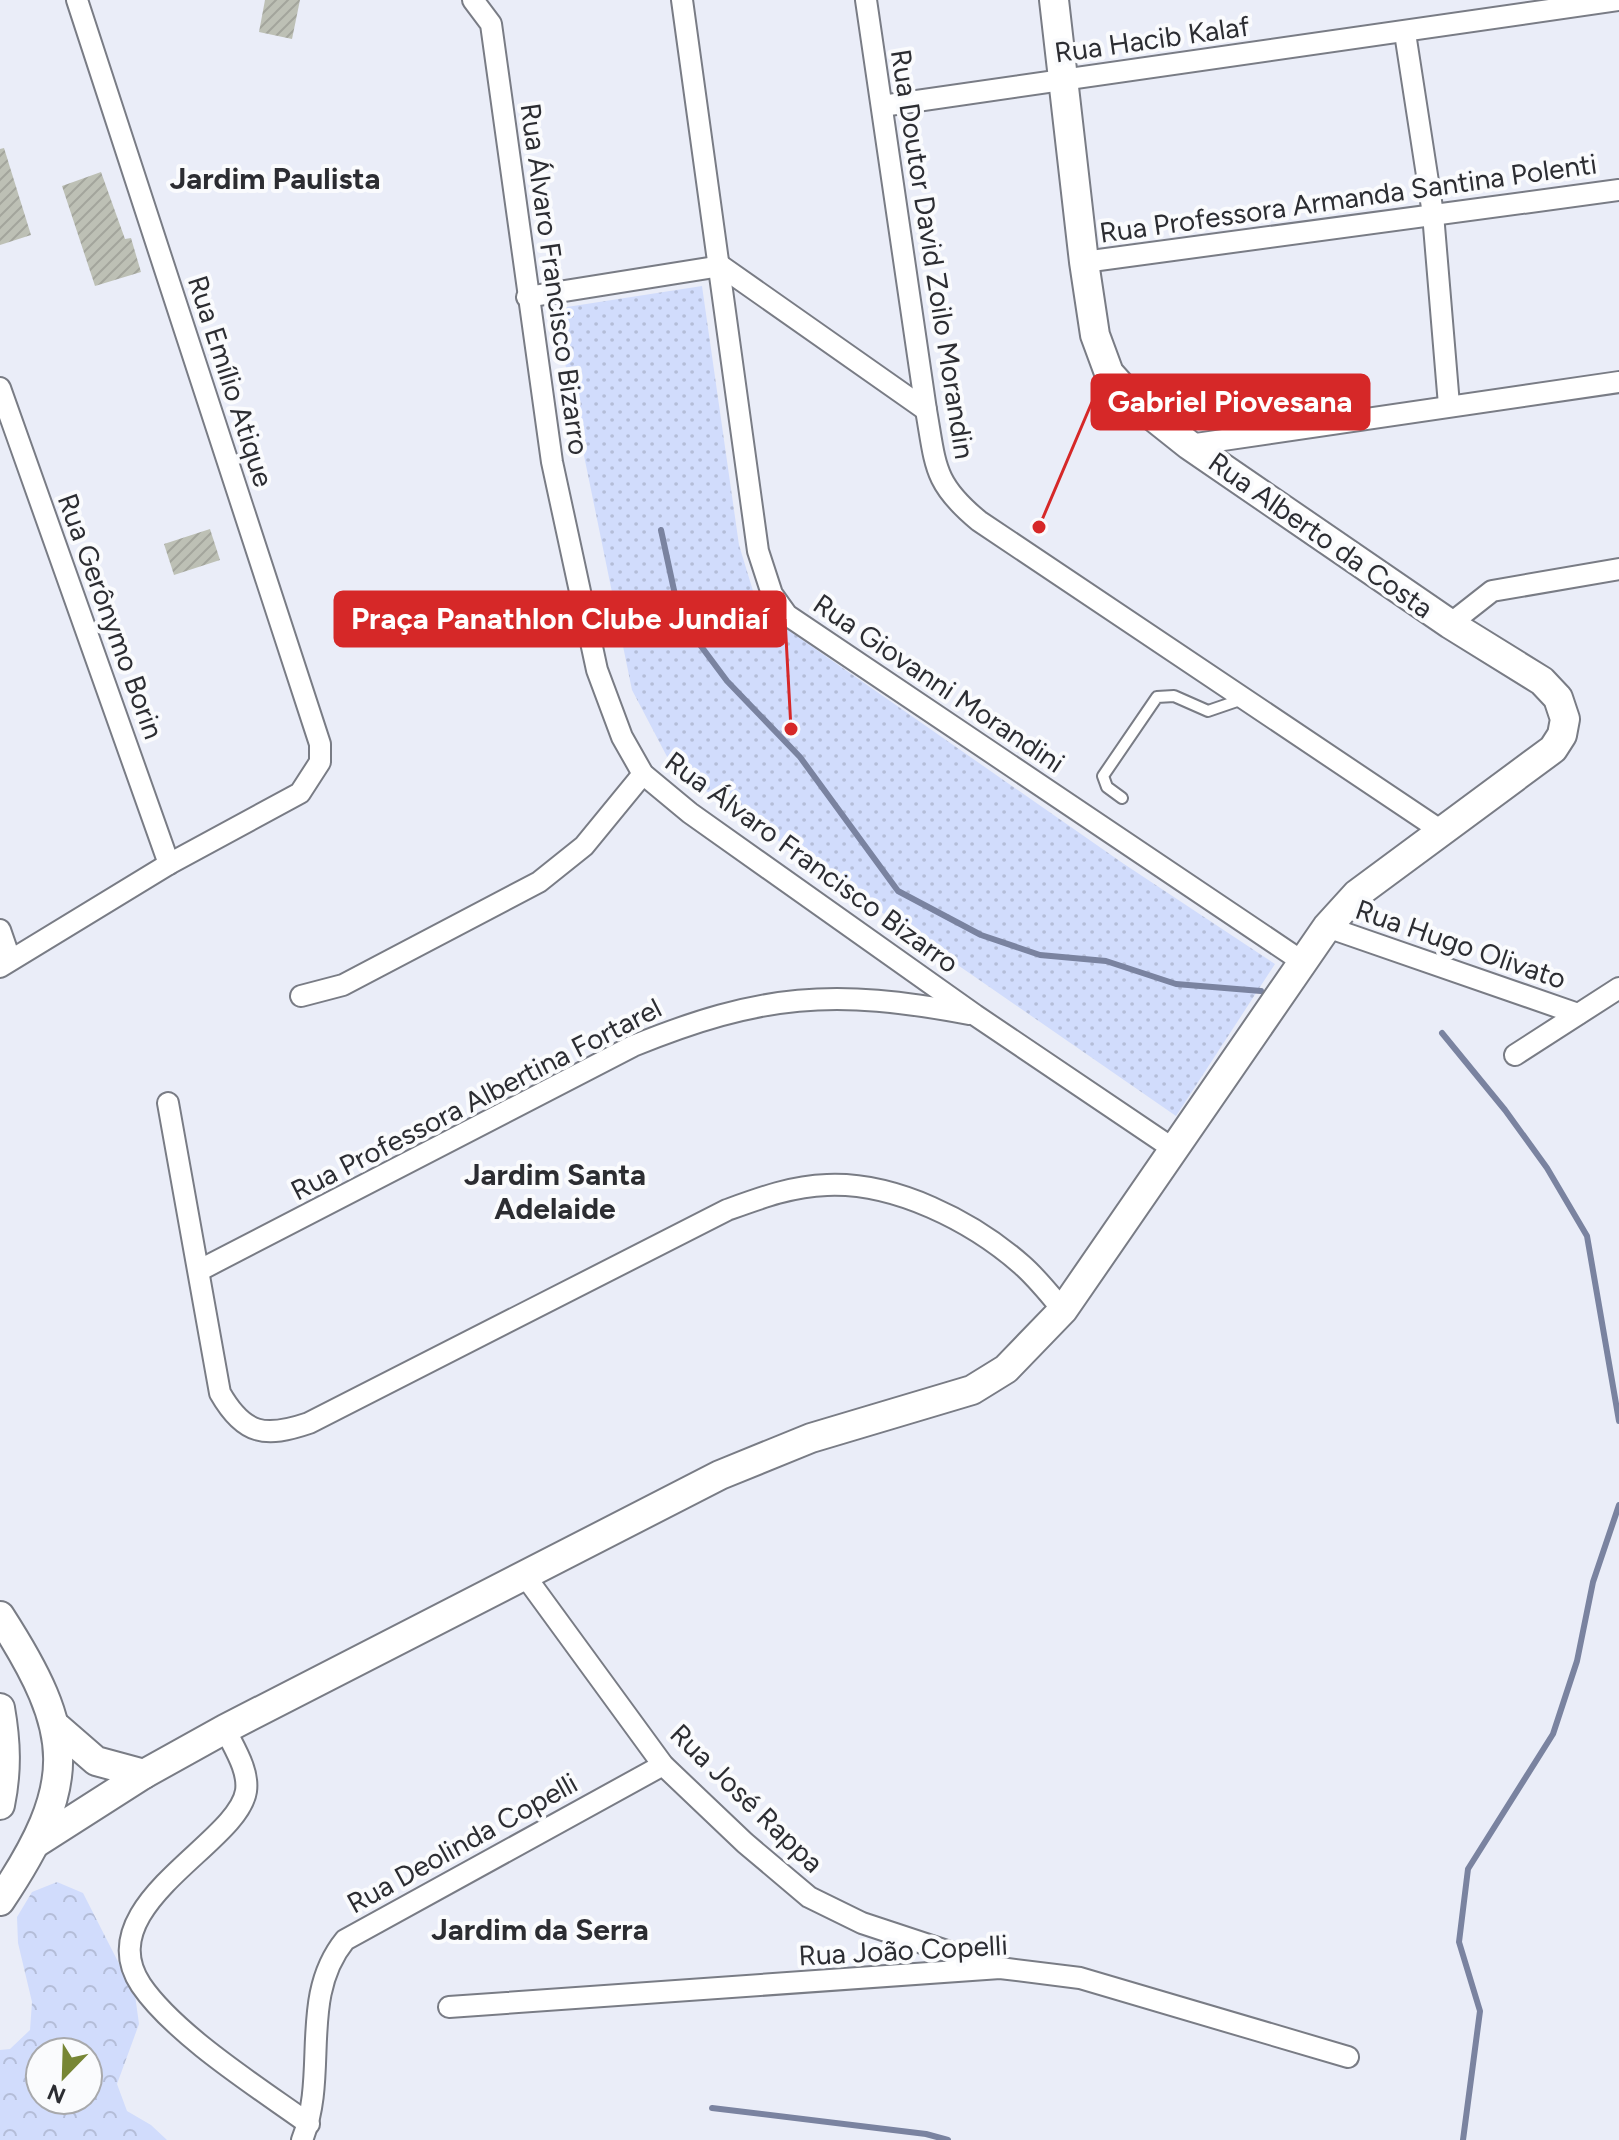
<svg xmlns="http://www.w3.org/2000/svg" width="1619" height="2140" font-family="Figtree,sans-serif">
	<style>
		.green { fill: url(#green-dots) }
		.forest { fill: url(#forest-crowns); fill-rule: evenodd }
		.lines { fill: none; stroke-linecap: round; stroke-linejoin: round }
		.stream { stroke: #7a83a0; stroke-width: 6 }
		.building { fill: url(#building-hatch) }
		.lane-casing { stroke: #797c85; stroke-width: 14 }
		.street-casing { stroke: #797c85; stroke-width: 24 }
		.secondary-casing { stroke: #797c85; stroke-width: 32 }
		.lane { stroke: #fff; stroke-width: 10 }
		.street { stroke: #fff; stroke-width: 20 }
		.secondary { stroke: #fff; stroke-width: 28 }
		.labels { text-anchor: middle; stroke-width: 8; stroke-linejoin: round; paint-order: stroke }
		.street-label { font-size: 28px; fill: #2c2d32; stroke: #fafbfd }
		.neighbourhood-label { font-size: 30px; font-weight: bold; fill: #2c2d32; stroke: #fafbfd }
		.leader { fill: none; stroke: #d62828; stroke-width: 3 }
		.callout-dot { fill: #d62828; stroke: #fafbfd; stroke-width: 3 }
		.callout { fill: #d62828; stroke: #d62828; stroke-width: 3 }
		.callout-label { font-size: 30px; text-anchor: middle; font-weight: bold; fill: #fff }
	</style>
	<defs>
		<pattern id="green-dots" width="8" height="8" patternUnits="userSpaceOnUse" patternTransform="scale(2)"><rect width="8" height="8" fill="#d1dcfc"/><path d="M2 2h.1M6 6h.1" fill="none" stroke="#b4bdd8" stroke-width="1.8" stroke-linecap="round"/></pattern>
		<pattern id="forest-crowns" width="20" height="18" patternUnits="userSpaceOnUse" patternTransform="scale(2)"><rect width="20" height="18" fill="#d1dcfc"/><path d="M2 6a3 3 0 1 1 6 0M12 15a3 3 0 1 1 6 0" fill="none" stroke="#b4bdd8"/></pattern>
		<pattern id="building-hatch" width="6" height="6" patternUnits="userSpaceOnUse" patternTransform="scale(2)"><rect width="6" height="6" fill="#bdc0b5"/><path d="M-1 1l2-2M0 6l6-6M5 7l2-2" fill="none" stroke="#a3a59c"/></pattern>
	</defs>
	<rect width="100%" height="100%" fill="#eaedf8"/>
	<!-- green -->
	<path class="green" d="M702 286 739 545 757 604 791 632 1124 864 1275 964 1176 1116 673 768 632 690 554 309Z"/>
	<!-- forest -->
	<path class="forest" d="M57 1882 83 1893 135 1995 139 2024 117 2084 127 2111 151 2125 167 2140H0V2050L10 2049 30 2030 32 2002 18 1943 17 1917 32 1892ZM40 2052H88V2100H40Z"/>
	<g class="lines">
		<!-- stream -->
		<g class="stream">
			<path d="M661 530 680 618 727 681 800 757 898 891 981 935 1040 955 1106 961 1176 984 1261 991"/>
			<path d="M1442 1033 1505 1110 1547 1168 1587 1236 1619 1421"/>
			<path d="M712 2108 926 2134 948 2140"/>
			<path d="M1463 2140 1480 2011 1459 1942 1468 1869 1553 1734 1577 1661 1593 1582 1619 1505"/>
		</g>
	</g>
	<!-- building -->
	<g class="building">
		<path d="M265 0H300L292 39 259 32Z"/>
		<path d="M4 148 31 235 0 245V149Z"/>
		<path d="M101 172 125 239 131 238 141 272 95 286 62 186Z"/>
		<path d="M210 529 220 560 174 575 164 544Z"/>
	</g>
	<g class="lines">
		<defs>
			<path id="lane" d="M1122 798 1107 787 1103 776 1157 697 1174 696 1208 711 1243 699"/>
			<g id="street">
				<path d="M473 0 491 24 552 462 597 670 622 737 643 774 690 813 975 1015 1172 1148"/>
				<path d="M682 0 758 551 772 594 787 615 1300 960"/>
				<path d="M866 0 926 410C936 466 933 483 979 521L1440 830"/>
				<path d="M1405 33 1433 214 1449 405"/>
				<path d="M882 106 1619 0"/>
				<path d="M1084 262 1619 190"/>
				<path d="M527 297 721 266 926 410"/>
				<path d="M0 388 169 864"/>
				<path d="M1189 445 1619 382"/>
				<path d="M1450 624 1492 591 1619 569"/>
				<path d="M1327 927 1578 1014"/>
				<path d="M0 930 10 959"/>
				<path d="M0 967 169 864 300 793 320 762V744L77 0"/>
				<path d="M301 996 343 985 539 882 584 846 643 774"/>
				<path d="M1515 1055 1619 988"/>
				<path d="M168 1103 220 1393C244 1435 265 1438 309 1423L727 1210C760 1198 792 1186 827 1185 895 1182 972 1221 1022 1265 1037 1278 1050 1295 1063 1310"/>
				<path d="M200 1270 633 1046C761 994 834 988 969 1014"/>
				<path d="M525 1576 663 1765 745 1843 809 1897 862 1923 992 1966"/>
				<path d="M225 1729C234 1748 249 1770 246 1791 238 1844 88 1905 141 1985 175 2035 259 2088 309 2124"/>
				<path d="M449 2007 1000 1968 1080 1978 1348 2057"/>
				<path d="M302 2140C329 2074 298 1998 345 1940L663 1765"/>
			</g>
			<g id="secondary">
				<path d="M0 1616C76 1734 79 1783 0 1901"/>
				<path d="M0 1708C6 1742 7 1771 0 1805"/>
				<path d="M58 1728 96 1761 144 1774"/>
				<path d="M36 1843 144 1774 225 1729 720 1475 811 1438 972 1390 1006 1369 1063 1310 1327 927 1357 894 1553 749 1562 735 1565 719 1558 698 1542 681 1450 624 1189 445 1135 402 1109 373 1095 335 1084 262 1054 0"/>
			</g>
		</defs>
		<!-- lane casing -->
		<use href="#lane" class="lane-casing"/>
		<!-- street casing -->
		<use href="#street" class="street-casing"/>
		<!-- secondary casing -->
		<use href="#secondary" class="secondary-casing"/>
		<!-- lane -->
		<use href="#lane" class="lane"/>
		<!-- street -->
		<use href="#street" class="street"/>
		<!-- secondary -->
		<use href="#secondary" class="secondary"/>
	</g>
	<g class="labels">
		<!-- street labels -->
		<g class="street-label">
			<text transform="translate(1152 39) rotate(-8)" y="10">Rua Hacib Kalaf</text>
			<text transform="translate(1348 198) rotate(-8)" y="10">Rua Professora Armanda Santina Polenti</text>
			<text transform="translate(933 254) rotate(81)" y="10">Rua Doutor David Zoilo Morandin</text>
			<text transform="translate(555 279) rotate(82)" y="10">Rua Álvaro Francisco Bizarro</text>
			<text transform="translate(231 381) rotate(72)" y="10">Rua Emílio Atique</text>
			<text transform="translate(1321 535) rotate(35)" y="10">Rua Alberto da Costa</text>
			<text transform="translate(111 616) rotate(70)" y="10">Rua Gerônymo Borin</text>
			<text transform="translate(939 683) rotate(34)" y="10">Rua Giovanni Morandini</text>
			<text transform="translate(812 862) rotate(36)" y="10">Rua Álvaro Francisco Bizarro</text>
			<text transform="translate(1461 944) rotate(19)" y="10">Rua Hugo Olivato</text>
			<text transform="translate(476 1099) rotate(-27)" y="10">Rua Professora Albertina Fortarel</text>
			<text transform="translate(747 1798) rotate(44)" y="10">Rua José Rappa</text>
			<text transform="translate(462 1843) rotate(-29)" y="10">Rua Deolinda Copelli</text>
			<text transform="translate(903 1950) rotate(-3)" y="10">Rua João Copelli</text>
		</g>
		<!-- neighbourhood labels -->
		<g class="neighbourhood-label">
			<text x="275" y="189">Jardim Paulista</text>
			<text x="555" y="1185">Jardim Santa<tspan x="555" dy="34">Adelaide</tspan></text>
			<text x="540" y="1940">Jardim da Serra</text>
		</g>
	</g>
	<!-- callouts -->
	<path class="leader" d="M1039 527L1092 402M791 729L785 619"/>
	<g class="callout-dot">
		<circle cx="1039" cy="527" r="8"/>
		<circle cx="791" cy="729" r="8"/>
	</g>
	<g class="callout">
		<rect x="1092" y="375" width="277" height="54" rx="8"/>
		<rect x="335" y="592" width="450" height="54" rx="8"/>
	</g>
	<g class="callout-label">
		<text x="1230" y="412">Gabriel Piovesana</text>
		<text x="560" y="629">Praça Panathlon Clube Jundiaí</text>
	</g>
	<!-- north arrow -->
	<g transform="translate(64 2076) rotate(203)"><circle r="38" fill="#fafbfd" stroke="#a8a9ac" stroke-width="2"/>
	<path d="M0-6L14 30L0 20L-14 30Z" fill="#778635"/>
	<text y="-12" font-size="22" font-weight="bold" text-anchor="middle" fill="#2c2d32">N</text>
	</g>
</svg>
